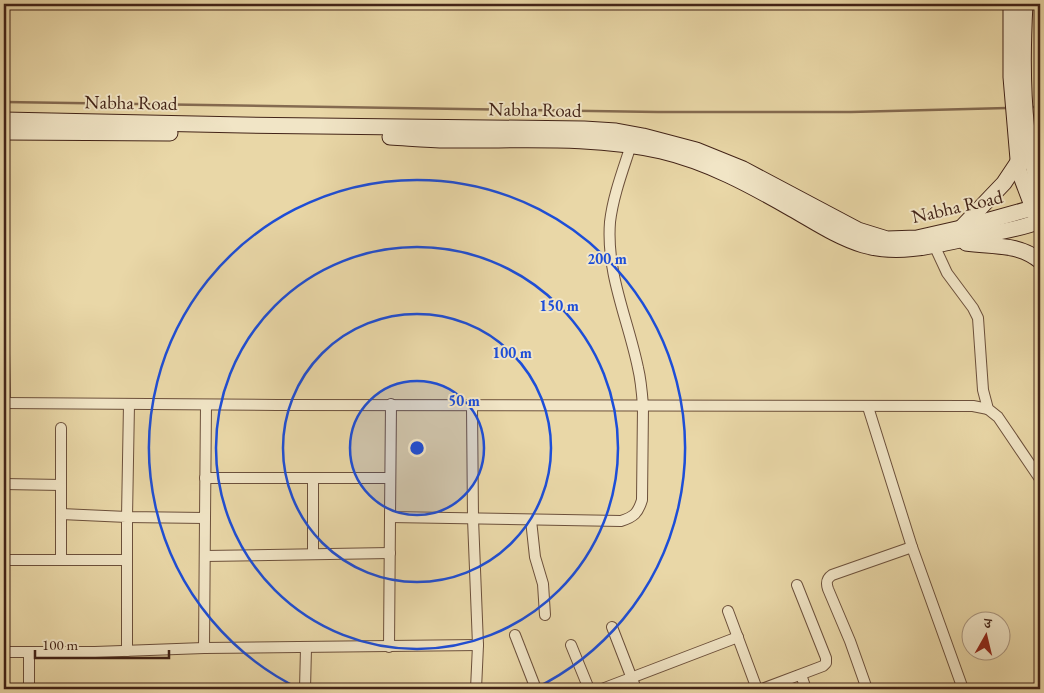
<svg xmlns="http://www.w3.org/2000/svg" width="1044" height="693" font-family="'EB Garamond','Noto Serif Devanagari',serif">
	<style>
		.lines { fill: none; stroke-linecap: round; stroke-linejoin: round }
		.stream { stroke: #846a50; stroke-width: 2.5 }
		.minor-casing { stroke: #6c503b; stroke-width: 12 }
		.secondary-casing { stroke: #422317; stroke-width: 17 }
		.minor { stroke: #f1e5c6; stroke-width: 10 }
		.secondary { stroke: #f1e5c6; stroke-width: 15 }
		.ring { fill: none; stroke: #1d4ed8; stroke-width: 2.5 }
		.labels { text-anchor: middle; stroke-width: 4; stroke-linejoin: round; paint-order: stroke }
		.street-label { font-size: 19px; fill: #422317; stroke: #f1e5c6 }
		.centre { fill: #1d4ed8; stroke: #f1e5c6; stroke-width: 2.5 }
		.ring-label { font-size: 15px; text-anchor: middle; font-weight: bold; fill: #1d4ed8; stroke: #f1e5c6; stroke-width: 4; stroke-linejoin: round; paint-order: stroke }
	</style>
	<rect width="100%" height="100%" fill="#e9d7a7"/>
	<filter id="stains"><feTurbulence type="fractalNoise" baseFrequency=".004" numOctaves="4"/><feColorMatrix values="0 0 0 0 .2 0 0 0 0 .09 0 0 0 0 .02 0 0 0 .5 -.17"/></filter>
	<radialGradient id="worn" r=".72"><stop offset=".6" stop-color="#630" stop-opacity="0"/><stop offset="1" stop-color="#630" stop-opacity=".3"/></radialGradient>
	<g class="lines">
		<!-- stream -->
		<g class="stream">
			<path d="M4 102 658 112H851L1007 108"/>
			<path d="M1030 107H1040"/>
		</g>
		<defs>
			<g id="minor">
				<path d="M934 245 947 273 973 308 978 318 983 390 988 409 998 417 1040 479"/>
				<path d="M4 353 5 403"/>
				<path d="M4 403 277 405 973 406 988 409"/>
				<path d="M129 404 127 517 205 518 206 405"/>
				<path d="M391 404 390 517 621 521C634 517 638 513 642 500L643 406C642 393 641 380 638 368 628 319 606 274 610 222 613 196 623 170 631 145"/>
				<path d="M472 406 473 519 478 645 476 689"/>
				<path d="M868 407 912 547 963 689"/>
				<path d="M205 478H390"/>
				<path d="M4 484 61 485"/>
				<path d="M61 514 127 517V651"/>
				<path d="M531 520 535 557 543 584 545 615"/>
				<path d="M313 554V478"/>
				<path d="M205 556 390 553"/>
				<path d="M4 560H127"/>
				<path d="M61 560V428"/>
				<path d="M728 611 757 689"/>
				<path d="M612 627 636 689"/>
				<path d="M515 635 536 689"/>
				<path d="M571 645 589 689"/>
				<path d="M389 647 390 517"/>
				<path d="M204 648 205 518"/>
				<path d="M4 652H95L204 648 478 645"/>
				<path d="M29 652V689"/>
				<path d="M801 675 806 689"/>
				<path d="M305 689 306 648"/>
				<path d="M602 689 738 637"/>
				<path d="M762 689 823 666 826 663V658L797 585"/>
				<path d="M867 689 850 641 828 589C826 583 826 579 832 575L912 547"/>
			</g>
			<g id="secondary">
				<path d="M1011 4V77L1019 171 1036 216"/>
				<path d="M1025 4C1022 59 1021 138 1040 189"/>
				<path d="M4 120 243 125 584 129 616 131 643 136 696 150 743 169 858 230 887 239 917 238 961 228 1040 206"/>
				<path d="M4 132 170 133"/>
				<path d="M390 137C409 138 428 140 447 140 518 141 591 135 661 151 708 162 750 185 792 209 815 222 837 237 863 245 901 256 940 244 978 236 998 232 1021 229 1040 221"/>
				<path d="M962 227 1004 183 1018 162"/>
				<path d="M966 243C992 247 1018 243 1040 261"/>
			</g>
		</defs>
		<!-- minor casing -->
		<use href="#minor" class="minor-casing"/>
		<!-- secondary casing -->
		<use href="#secondary" class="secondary-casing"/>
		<!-- minor -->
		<use href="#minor" class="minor"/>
		<!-- secondary -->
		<use href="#secondary" class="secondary"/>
	</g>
	<!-- distance rings -->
	<circle cx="417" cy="448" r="67" fill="#1d4ed8" fill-opacity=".12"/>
	<g class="ring">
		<circle cx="417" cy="448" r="67"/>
		<circle cx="417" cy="448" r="134"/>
		<circle cx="417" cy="448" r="201"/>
		<path d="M300 689A268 268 0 1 1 534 689"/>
	</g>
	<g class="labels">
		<!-- street labels -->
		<g class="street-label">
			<text transform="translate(131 102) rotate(1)" y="7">Nabha Road</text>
			<text transform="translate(535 109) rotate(1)" y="7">Nabha Road</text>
			<text transform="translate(957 206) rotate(-13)" y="7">Nabha Road</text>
		</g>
	</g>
	<circle cx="417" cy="448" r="8" class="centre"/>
	<g class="ring-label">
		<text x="607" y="264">200 m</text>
		<text x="559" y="311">150 m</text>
		<text x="512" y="358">100 m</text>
		<text x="464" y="406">50 m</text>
	</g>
	<!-- margin -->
	<rect width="1044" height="693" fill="none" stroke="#e9d7a7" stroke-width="20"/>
	<rect x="5" y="5" width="1034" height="683" fill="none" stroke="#422317" stroke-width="2.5"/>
	<rect x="10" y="10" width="1024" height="673" fill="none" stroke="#422317"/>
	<!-- north arrow -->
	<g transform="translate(986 636) rotate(8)"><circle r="24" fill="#f1e5c6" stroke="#ab9780"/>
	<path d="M0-4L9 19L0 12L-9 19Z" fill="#8f2418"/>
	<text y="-8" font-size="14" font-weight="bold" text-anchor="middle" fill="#422317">उ</text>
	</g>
	<!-- scale -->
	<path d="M35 650v8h134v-8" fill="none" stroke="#422317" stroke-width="2.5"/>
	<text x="42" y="650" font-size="15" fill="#422317" stroke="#f1e5c6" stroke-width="4" paint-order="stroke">100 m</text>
	<rect width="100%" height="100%" filter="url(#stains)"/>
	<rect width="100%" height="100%" fill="url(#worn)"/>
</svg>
